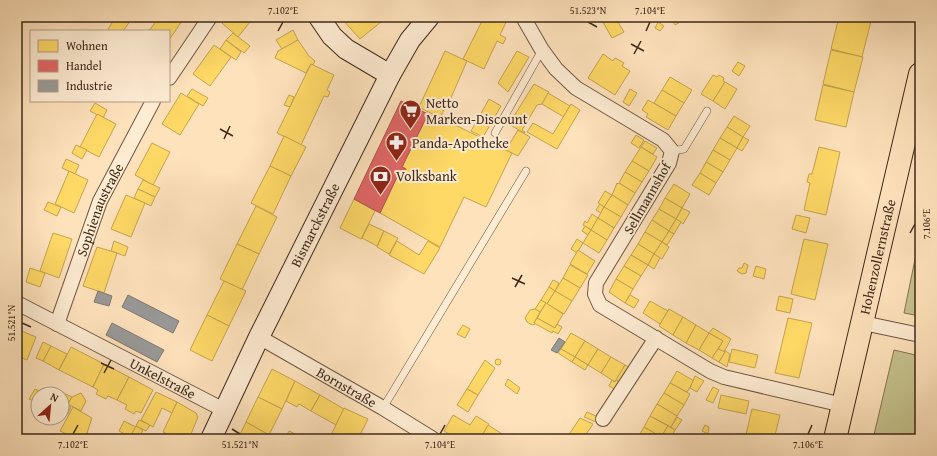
<svg xmlns="http://www.w3.org/2000/svg" width="937" height="456" font-family="'Gentium Book Plus',serif">
	<style>
		.green { fill: #c5c28d; stroke: #827654 }
		.homes { fill: #ffd966; stroke: #c5a44f }
		.shops { fill: #e06666; stroke: #b0544f }
		.industry { fill: #999; stroke: #7e7873 }
		.lines { fill: none; stroke-linecap: round; stroke-linejoin: round }
		.lane-casing { stroke: #6f5842; stroke-width: 8 }
		.street-casing { stroke: #6f5842; stroke-width: 16 }
		.secondary-casing { stroke: #3f2a1a; stroke-width: 22 }
		.primary-casing { stroke: #3f2a1a; stroke-width: 24 }
		.lane { stroke: #feecd3; stroke-width: 7 }
		.street { stroke: #feecd3; stroke-width: 14 }
		.secondary { stroke: #feecd3; stroke-width: 20 }
		.primary { stroke: #fee2bc; stroke-width: 22 }
		.ticks { fill: none; stroke: #3f2a1a; stroke-width: 1.5 }
		.labels { text-anchor: middle; stroke-width: 4; stroke-linejoin: round; paint-order: stroke }
		.poi-label { font-size: 14px; fill: #3f2a1a; stroke: #feecd3; text-anchor: start }
		.street-label { font-size: 14px; fill: #3f2a1a; stroke: #feecd3 }
		.neatline { fill: none; stroke: #3f2a1a; stroke-width: 1.5 }
		.ticks-label { font-size: 10px; text-anchor: middle; fill: #3f2a1a }
	</style>
	<rect width="100%" height="100%" fill="#fee2bc"/>
	<filter id="stains"><feTurbulence type="fractalNoise" baseFrequency=".005" numOctaves="4"/><feColorMatrix values="0 0 0 0 .2 0 0 0 0 .09 0 0 0 0 .02 0 0 0 .5 -.17"/></filter>
	<radialGradient id="worn" r=".72"><stop offset=".6" stop-color="#630" stop-opacity="0"/><stop offset="1" stop-color="#630" stop-opacity=".3"/></radialGradient>
	<!-- green -->
	<g class="green">
		<path d="M920 235V316L904 313Z"/>
		<path d="M894 350 920 356V439H873Z"/>
	</g>
	<!-- homes -->
	<g class="homes">
		<path d="M116 17H133L123 31H111L108 29Z"/>
		<path d="M159 17H176L182 21 169 40V31H149Z"/>
		<path d="M227 17H254L238 37 222 23Z"/>
		<path d="M345 17H387L360 39 342 19Z"/>
		<path d="M484 17H505L508 18 500 35 506 38 503 44 497 41 484 69 463 59Z"/>
		<path d="M581 17H592L584 22Z"/>
		<path d="M600 17H615L624 32 612 38Z"/>
		<path d="M670 17H689L675 25Z"/>
		<path d="M839 17H872L862 57 831 49Z"/>
		<path d="M658 22 664 26 660 31 655 28Z"/>
		<path d="M293 30 298 40 282 49 276 40Z"/>
		<path d="M233 33 250 46 244 53 226 40Z"/>
		<path d="M226 40 241 52 236 60 220 49Z"/>
		<path d="M298 40 309 56 315 61 313 65 311 64 306 73 275 58 278 51Z"/>
		<path d="M214 45 231 57 210 86 193 74Z"/>
		<path d="M831 50 863 57 854 92 823 84Z"/>
		<path d="M445 51 467 61 450 100 449 99 440 118 419 107Z"/>
		<path d="M517 51 529 57 508 92 498 83Z"/>
		<path d="M603 54 613 61 615 58 624 63 622 66 630 71 615 95 588 78Z"/>
		<path d="M738 62 745 66 739 76 732 71Z"/>
		<path d="M311 64 334 75 327 90 330 92 328 97 324 96 301 145 277 133Z"/>
		<path d="M713 75 717 77 719 75 724 78 723 81 725 82 713 101 701 94Z"/>
		<path d="M670 77 692 90 684 103 662 90Z"/>
		<path d="M725 82 737 89 725 109 713 101Z"/>
		<path d="M534 84 549 92 542 104 537 105 522 130 525 132 524 133 509 124Z"/>
		<path d="M823 85 854 92 846 127 815 120Z"/>
		<path d="M192 89 208 98 203 106 187 96Z"/>
		<path d="M630 89 637 93 629 106 623 102Z"/>
		<path d="M662 90 684 103 676 116 654 103Z"/>
		<path d="M181 93 199 104 180 135 162 124Z"/>
		<path d="M548 93 570 106 564 117 542 104Z"/>
		<path d="M289 95 294 97 290 107 284 105Z"/>
		<path d="M489 99 501 106 483 137 471 131Z"/>
		<path d="M648 100 676 116 668 130 646 117 648 114 642 110Z"/>
		<path d="M95 103 107 110 103 118 90 111Z"/>
		<path d="M571 104 580 110 557 149 527 132 533 123 553 134Z"/>
		<path d="M97 114 116 124 99 157 80 147Z"/>
		<path d="M428 114 440 120 441 118 512 153 486 207 464 197 440 247 380 213 398 175 402 176 406 169 402 167Z"/>
		<path d="M734 116 750 126 743 137 727 127Z"/>
		<path d="M727 127 743 137 737 148 720 138Z"/>
		<path d="M518 130 530 137 518 156 506 150Z"/>
		<path d="M636 135 644 140 639 148 631 143Z"/>
		<path d="M284 136 306 147 291 176 270 166Z"/>
		<path d="M743 137 749 140 742 151 737 148Z"/>
		<path d="M720 138 737 148 730 160 713 150Z"/>
		<path d="M645 141 657 148 653 154 641 147Z"/>
		<path d="M152 143 170 152 153 185 135 175Z"/>
		<path d="M76 145 87 150 82 159 72 153Z"/>
		<path d="M641 147 657 157 649 171 632 161Z"/>
		<path d="M819 147 840 152 826 215 804 210 810 183 807 182 809 174H812Z"/>
		<path d="M713 150 730 160 723 172 706 162Z"/>
		<path d="M66 159 79 165 75 174 62 168Z"/>
		<path d="M632 161 649 171 642 182 625 172Z"/>
		<path d="M706 162 723 172 716 183 700 173Z"/>
		<path d="M270 166 291 176 273 214 251 203Z"/>
		<path d="M69 171 88 180 74 213 55 204Z"/>
		<path d="M625 172 642 182 635 193 619 183Z"/>
		<path d="M700 173 716 183 709 195 692 185Z"/>
		<path d="M143 180 160 188 155 197 138 189Z"/>
		<path d="M617 183 618 184 619 183 635 193 628 205 612 195Z"/>
		<path d="M674 184 690 194 682 208 665 198Z"/>
		<path d="M138 189 155 197 151 206 134 198Z"/>
		<path d="M605 191 612 195 604 207 598 203Z"/>
		<path d="M126 195 145 203 131 237 111 229Z"/>
		<path d="M612 195 628 205 621 217 604 207Z"/>
		<path d="M665 198 682 208 676 219 659 209Z"/>
		<path d="M354 199 375 211 361 239 340 228Z"/>
		<path d="M48 202 61 207 57 216 44 210Z"/>
		<path d="M600 204 604 207 601 213 596 210Z"/>
		<path d="M256 206 277 217 259 254 237 244Z"/>
		<path d="M604 207 621 217 614 228 598 218Z"/>
		<path d="M682 208 690 212 683 224 676 219Z"/>
		<path d="M659 209 676 219 669 231 652 220Z"/>
		<path d="M592 214 598 218 591 230 583 225 585 221 587 223Z"/>
		<path d="M796 215 810 218 806 233 792 229Z"/>
		<path d="M598 218 614 228 607 240 591 230Z"/>
		<path d="M676 219 681 222 674 234 669 231Z"/>
		<path d="M652 220 669 231 662 242 645 232Z"/>
		<path d="M369 224 384 231 377 246 362 238Z"/>
		<path d="M585 226 591 230 588 235 582 231Z"/>
		<path d="M591 230 607 240 599 253 583 243Z"/>
		<path d="M384 231 398 238 389 254 377 247Z"/>
		<path d="M669 231 674 234 667 245 662 242Z"/>
		<path d="M645 232 662 242 654 254 638 244Z"/>
		<path d="M53 233 72 239 59 278 40 271Z"/>
		<path d="M577 239 583 243 577 253 571 249Z"/>
		<path d="M804 239 828 244 815 300 791 294Z"/>
		<path d="M114 241 128 247 125 256 111 251Z"/>
		<path d="M397 241 419 255 428 241 440 248 424 274 389 255Z"/>
		<path d="M662 242 669 247 662 259 654 254Z"/>
		<path d="M237 244 259 254 242 290 220 279Z"/>
		<path d="M638 244 654 254 648 265 631 255Z"/>
		<path d="M97 247 117 253 104 293 83 286Z"/>
		<path d="M578 250 595 261 587 274 570 264Z"/>
		<path d="M654 254 660 258 654 269 648 265Z"/>
		<path d="M631 255 648 265 641 276 624 266Z"/>
		<path d="M744 263 748 265 746 273 742 274 737 271 739 268H742Z"/>
		<path d="M570 265 588 275 580 288 563 278Z"/>
		<path d="M624 266 641 276 633 289 616 279Z"/>
		<path d="M756 266 766 269 764 279 753 276Z"/>
		<path d="M30 268 45 273 40 287 26 282Z"/>
		<path d="M563 278 580 288 572 301 555 291Z"/>
		<path d="M616 279 633 289 625 303 609 292Z"/>
		<path d="M553 280 559 283 555 291 549 287Z"/>
		<path d="M224 281 246 291 229 326 207 315Z"/>
		<path d="M549 287 555 291 547 304 541 300Z"/>
		<path d="M555 291 572 301 564 314 547 304Z"/>
		<path d="M630 295 639 300 634 308 625 303Z"/>
		<path d="M779 296 793 299 790 313 776 310Z"/>
		<path d="M541 300 546 303 540 312 535 309Z"/>
		<path d="M650 301 668 311 660 324 643 313Z"/>
		<path d="M546 303 563 314 555 328 537 318Z"/>
		<path d="M535 309 540 312 534 323 535 324 532 325 527 322 525 318 530 310Z"/>
		<path d="M669 309 683 317 673 335 659 326Z"/>
		<path d="M207 315 229 326 212 361 190 350Z"/>
		<path d="M539 315 537 318 555 328 557 324 562 327 558 334 553 331 552 333 534 323Z"/>
		<path d="M683 317 696 325 686 343 673 335Z"/>
		<path d="M788 318 812 323 799 378 775 373Z"/>
		<path d="M463 325 470 329 465 338 457 334Z"/>
		<path d="M696 325 709 333 699 350 686 343Z"/>
		<path d="M713 328 731 339 724 352 718 349 723 341 709 333Z"/>
		<path d="M17 329 36 337 27 360 17 356Z"/>
		<path d="M571 333 585 341 575 357 561 349Z"/>
		<path d="M709 333 723 341 712 358 699 350Z"/>
		<path d="M585 341 598 349 588 365 575 357Z"/>
		<path d="M43 342 51 346 43 361 36 358Z"/>
		<path d="M51 346 67 354 59 370 43 361Z"/>
		<path d="M71 347 104 364 93 387 59 370Z"/>
		<path d="M561 349 575 357 572 362 558 353Z"/>
		<path d="M598 349 611 357 601 373 588 365Z"/>
		<path d="M718 349 725 352 719 362 712 358Z"/>
		<path d="M732 349 758 355 755 368 729 362Z"/>
		<path d="M724 350 730 354 727 367 719 362 725 352Z"/>
		<path d="M575 357 588 365 585 370 572 362Z"/>
		<path d="M611 357 625 365 615 382 601 373Z"/>
		<circle cx="498" cy="362" r="3"/>
		<path d="M485 360 495 368 478 395 467 389Z"/>
		<path d="M104 364 129 377 117 400 108 396 106 399 96 394 98 390 93 387Z"/>
		<path d="M625 365 630 368 621 383 616 380Z"/>
		<path d="M272 369 295 381 282 409 258 397Z"/>
		<path d="M677 371 694 381 687 392 670 383Z"/>
		<path d="M695 376 704 381 697 392 690 388Z"/>
		<path d="M129 377 153 390 141 413 136 411 134 414 125 409 127 405 117 400Z"/>
		<path d="M508 379 520 388 517 394 505 385Z"/>
		<path d="M612 380 615 382 616 380 621 383 616 390 609 386Z"/>
		<path d="M295 381 320 395 311 411 299 404 297 407 286 401Z"/>
		<path d="M670 383 690 394 684 405 664 393Z"/>
		<path d="M713 387 719 390 713 403 706 400Z"/>
		<path d="M35 389 45 394H38V403L29 399Z"/>
		<path d="M54 389 72 397 68 404 62 401V394H52Z"/>
		<path d="M467 389 478 395 468 412 457 405Z"/>
		<path d="M156 392 177 402 172 413 162 408 153 427 141 420Z"/>
		<path d="M81 393 86 401 81 411 68 404 72 397Z"/>
		<path d="M664 393 684 405 677 416 657 404Z"/>
		<path d="M320 395 344 409 336 425 311 411Z"/>
		<path d="M721 395 749 401 746 414 718 408Z"/>
		<path d="M258 397 282 409 269 435 246 422Z"/>
		<path d="M62 402 71 407 68 414 62 410Z"/>
		<path d="M177 402 196 413 198 417 189 439H176L163 432Z"/>
		<path d="M657 404 677 416 671 427 650 416Z"/>
		<path d="M73 407 92 418 85 439H77L60 431Z"/>
		<path d="M344 408 368 419 358 439H345L332 433Z"/>
		<path d="M752 409 780 415 774 439H745Z"/>
		<path d="M587 412 598 417 596 422 584 417Z"/>
		<path d="M453 415 470 425 476 416 489 424 480 439H457L444 431Z"/>
		<path d="M650 416 668 426 661 437 644 427Z"/>
		<path d="M677 417 682 420 675 430 671 427Z"/>
		<path d="M580 418 593 424 583 439H566Z"/>
		<path d="M139 420 150 425 146 431 136 426Z"/>
		<path d="M124 421 136 427 130 437 119 431Z"/>
		<path d="M246 422 269 435 268 439H238Z"/>
		<path d="M488 425 510 439H480Z"/>
		<path d="M705 425 709 427 708 434 702 431Z"/>
		<path d="M136 426 143 430 138 439 130 437Z"/>
		<path d="M668 426 675 430 670 439H665L661 437Z"/>
		<path d="M644 427 661 437 660 439H637Z"/>
		<path d="M289 431 305 439H285Z"/>
		<path d="M87 433 98 439H85Z"/>
		<path d="M165 433 176 439H162Z"/>
		<path d="M332 433 345 439H329Z"/>
		<path d="M151 435 155 436 162 439H149Z"/>
	</g>
	<!-- shops -->
	<path class="shops" d="M401 101 428 114 402 167 406 169 402 176 398 175 380 213 354 199Z"/>
	<!-- industry -->
	<g class="industry">
		<path d="M98 291 112 296 109 306 94 302Z"/>
		<path d="M128 295 179 321 173 333 122 307Z"/>
		<path d="M112 323 164 350 157 362 106 335Z"/>
		<path d="M559 338 565 342 557 353 551 350Z"/>
	</g>
	<g class="lines">
		<defs>
			<g id="lane">
				<path d="M495 133 542 50"/>
				<path d="M672 151 684 149 707 111"/>
				<path d="M383 408 526 171"/>
			</g>
			<g id="street">
				<path d="M523 17 542 50 556 69 576 88 663 140 672 151 669 163 596 283 595 294 600 305 710 371 724 377 843 405"/>
				<path d="M169 78 210 17"/>
				<path id="s1" d="M17 303 224 410"/>
				<path d="M863 323 920 335"/>
				<path id="s2" d="M57 324 100 201 153 101"/>
				<path id="s3" d="M259 337 383 408 433 439"/>
				<path d="M603 419 656 338"/>
			</g>
			<g id="secondary">
				<path d="M319 17 332 36 346 49 390 75"/>
				<path id="s4" d="M211 439 259 337 390 75 410 40 429 17"/>
			</g>
			<g id="primary">
				<path id="s5" d="M835 439 920 74"/>
			</g>
		</defs>
		<!-- lane casing -->
		<use href="#lane" class="lane-casing"/>
		<!-- street casing -->
		<use href="#street" class="street-casing"/>
		<!-- secondary casing -->
		<use href="#secondary" class="secondary-casing"/>
		<!-- primary casing -->
		<use href="#primary" class="primary-casing"/>
		<!-- lane -->
		<use href="#lane" class="lane"/>
		<!-- street -->
		<use href="#street" class="street"/>
		<!-- secondary -->
		<use href="#secondary" class="secondary"/>
		<!-- primary -->
		<use href="#primary" class="primary"/>
	</g>
	<!-- ticks -->
	<path class="ticks" d="M588 22 597 27M278 31 283 22M646 31 650 22M631 44 644 51M634 54 641 41M220 129 233 136M224 139 230 126M910 233 915 224M512 278 525 284M515 287 522 275M22 323 31 327M101 363 114 369M104 373 111 360M232 429 240 434M73 434 78 425M440 434 445 425M808 434 812 425"/>
	<!-- icons -->
	<defs>
		<symbol id="supermarket-pin" viewBox="-11 -11 22 30"><path d="M0 17L-7.5 6A9.5 9.5 0 1 1 7.5 6Z" fill="#8f2418" stroke="#feecd3"/><path d="M-6-5.5h2.5l.6 2H6L4.5 2H-2.5L-4.4-4H-6ZM-1.5 3.2a1.3 1.3 0 1 0 .1 0ZM3 3.2a1.3 1.3 0 1 0 .1 0Z" fill="#fff"/></symbol>
		<symbol id="pharmacy-pin" viewBox="-11 -11 22 30"><path d="M0 17L-7.5 6A9.5 9.5 0 1 1 7.5 6Z" fill="#8f2418" stroke="#feecd3"/><path d="M-2-6h4v4h4v4h-4v4h-4v-4h-4v-4h4Z" fill="#fff"/></symbol>
		<symbol id="bank-pin" viewBox="-11 -11 22 30"><path d="M0 17L-7.5 6A9.5 9.5 0 1 1 7.5 6Z" fill="#8f2418" stroke="#feecd3"/><path d="M-6-4H6V4H-6ZM0-2.3a2.3 2.3 0 1 0 0 4.6a2.3 2.3 0 1 0 0-4.6Z" fill="#fff"/></symbol>
	</defs>
	<g fill-rule="evenodd">
		<use href="#supermarket-pin" x="398" y="98" width="25" height="34"/>
		<use href="#pharmacy-pin" x="384" y="130" width="25" height="34"/>
		<use href="#bank-pin" x="368" y="164" width="25" height="34"/>
	</g>
	<g class="labels">
		<!-- poi labels -->
		<g class="poi-label">
			<text x="426" y="108">Netto<tspan x="426" dy="16">Marken-Discount</tspan></text>
			<text x="412" y="148">Panda-Apotheke</text>
			<text x="396" y="181">Volksbank</text>
		</g>
		<!-- street labels -->
		<g class="street-label">
			<text transform="translate(647 198) rotate(-60)" y="5">Sellmannshof</text>
			<text dy="5" stroke="none"><textPath href="#s2" startOffset="122">Sophienaustraße</textPath></text>
			<text dy="5" stroke="none"><textPath href="#s4" startOffset="238">Bismarckstraße</textPath></text>
			<text dy="5" stroke="none"><textPath href="#s5" startOffset="187">Hohenzollernstraße</textPath></text>
			<text dy="5" stroke="none"><textPath href="#s1" startOffset="164">Unkelstraße</textPath></text>
			<text dy="5" stroke="none"><textPath href="#s3" startOffset="101">Bornstraße</textPath></text>
		</g>
	</g>
	<!-- margin -->
	<rect width="937" height="456" fill="none" stroke="#fee2bc" stroke-width="44"/>
	<!-- legend -->
	<rect x="30" y="30" width="140" height="72" fill="#feecd3" stroke="#b29e89"/>
	<rect x="38" y="40" width="20" height="12" fill="#ffd966" stroke="#b29e89"/>
	<text x="66" y="50" font-size="12" fill="#3f2a1a">Wohnen</text>
	<rect x="38" y="60" width="20" height="12" fill="#e06666" stroke="#b29e89"/>
	<text x="66" y="70" font-size="12" fill="#3f2a1a">Handel</text>
	<rect x="38" y="80" width="20" height="12" fill="#999999" stroke="#b29e89"/>
	<text x="66" y="90" font-size="12" fill="#3f2a1a">Industrie</text>
	<!-- north arrow -->
	<g transform="translate(50 406) rotate(27)"><circle r="19" fill="#feecd3" stroke="#b29e89"/>
	<path d="M0-3L7 15L0 10L-7 15Z" fill="#8f2418"/>
	<text y="-6" font-size="11" font-weight="bold" text-anchor="middle" fill="#3f2a1a">N</text>
	</g>
	<rect x="22" y="22" width="893" height="412" class="neatline"/>
	<g class="ticks-label">
		<text x="283" y="14">7.102°E</text>
		<text x="588" y="14">51.523°N</text>
		<text x="650" y="14">7.104°E</text>
		<text transform="translate(926 224) rotate(-90)" y="4">7.106°E</text>
		<text transform="translate(11 323) rotate(-90)" y="4">51.521°N</text>
		<text x="73" y="448">7.102°E</text>
		<text x="240" y="448">51.521°N</text>
		<text x="440" y="448">7.104°E</text>
		<text x="808" y="448">7.106°E</text>
	</g>
	<rect width="100%" height="100%" filter="url(#stains)"/>
	<rect width="100%" height="100%" fill="url(#worn)"/>
</svg>
